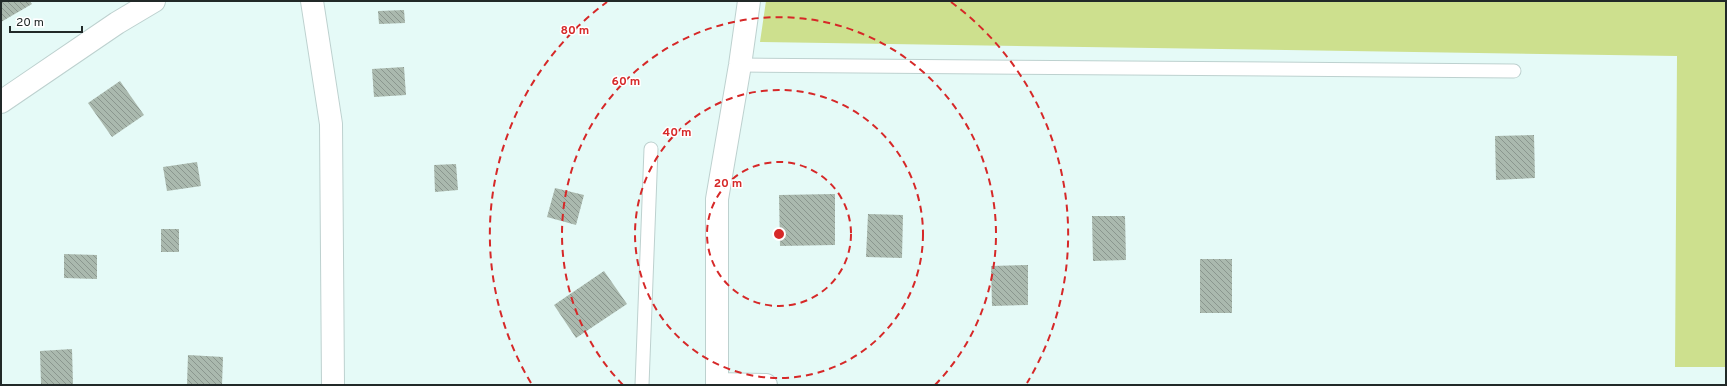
<svg xmlns="http://www.w3.org/2000/svg" width="1727" height="386" font-family="Overpass,sans-serif">
	<style>
		.grass { fill: #cde08e }
		.building { fill: url(#building-back-hatch) }
		.lines { fill: none; stroke-linecap: round; stroke-linejoin: round }
		.lane-casing { stroke: #bdd1cf; stroke-width: 15 }
		.street-casing { stroke: #bdd1cf; stroke-width: 24 }
		.lane { stroke: #fff; stroke-width: 13 }
		.street { stroke: #fff; stroke-width: 22 }
		.ring { fill: none; stroke: #d62828; stroke-width: 2; stroke-dasharray: 7 5 }
		.centre { fill: #d62828; stroke: #fff; stroke-width: 2 }
		.ring-label { font-size: 12px; text-anchor: middle; font-weight: bold; fill: #d62828; stroke: #fff; stroke-width: 3; stroke-linejoin: round; paint-order: stroke }
	</style>
	<defs>
		<pattern id="building-back-hatch" width="6" height="6" patternUnits="userSpaceOnUse"><rect width="6" height="6" fill="#aab9ae"/><path d="M-1 5l2 2M0 0l6 6M5-1l2 2" fill="none" stroke="#8a968e"/></pattern>
	</defs>
	<rect width="100%" height="100%" fill="#e5faf7"/>
	<!-- grass -->
	<path class="grass" d="M766 1H1726V367H1675L1677 56 760 42Z"/>
	<!-- building -->
	<g class="building">
		<path d="M1 1H30L32 4 1 22Z"/>
		<path d="M404 10 405 23 379 24 378 11Z"/>
		<path d="M404 67 406 95 374 97 372 69Z"/>
		<path d="M120 81 144 115 112 137 88 103Z"/>
		<path d="M1534 135 1535 178 1496 180 1495 136Z"/>
		<path d="M197 162 201 186 167 191 163 167Z"/>
		<path d="M456 164 458 190 435 192 434 165Z"/>
		<path d="M555 188 584 195 576 225 547 217Z"/>
		<path d="M835 194V245L780 246 779 195Z"/>
		<path d="M868 214 903 215 902 258 866 257Z"/>
		<path d="M1092 216H1125L1126 260 1093 261Z"/>
		<rect x="161" y="229" width="18" height="23"/>
		<path d="M64 254 97 255V279L64 278Z"/>
		<rect x="1200" y="259" width="32" height="54"/>
		<path d="M1028 265V305L992 306 991 266Z"/>
		<path d="M604 271 627 304 576 338 554 305Z"/>
		<path d="M72 349 73 385H41L40 351Z"/>
		<path d="M188 355 223 357 222 385H187Z"/>
	</g>
	<g class="lines">
		<defs>
			<g id="lane">
				<path d="M740 65 1514 71"/>
				<path d="M642 385 651 149"/>
			</g>
			<g id="street">
				<path d="M312 1 331 124 333 385"/>
				<path d="M1 102 117 23 154 1"/>
				<path d="M717 384 766 385"/>
				<path d="M717 385V199L740 65 749 1"/>
			</g>
		</defs>
		<!-- lane casing -->
		<use href="#lane" class="lane-casing"/>
		<!-- street casing -->
		<use href="#street" class="street-casing"/>
		<!-- lane -->
		<use href="#lane" class="lane"/>
		<!-- street -->
		<use href="#street" class="street"/>
	</g>
	<!-- distance rings -->
	<g class="ring">
		<circle cx="779" cy="234" r="72"/>
		<circle cx="779" cy="234" r="144"/>
		<path d="M623 385A217 217 0 1 1 935 385"/>
		<path d="M531 383A289 289 0 0 1 607 2M951 2A289 289 0 0 1 1027 383"/>
	</g>
	<circle cx="779" cy="234" r="6" class="centre"/>
	<g class="ring-label">
		<text x="575" y="34">80 m</text>
		<text x="626" y="85">60 m</text>
		<text x="677" y="136">40 m</text>
		<text x="728" y="187">20 m</text>
	</g>
	<!-- border -->
	<rect width="1727" height="386" fill="none" stroke="#212928" stroke-width="4"/>
	<!-- scale -->
	<path d="M10 26v6h72v-6" fill="none" stroke="#212928" stroke-width="2"/>
	<text x="16" y="26" font-size="12" fill="#212928" stroke="#ffffff" stroke-width="3" paint-order="stroke">20 m</text>
</svg>
